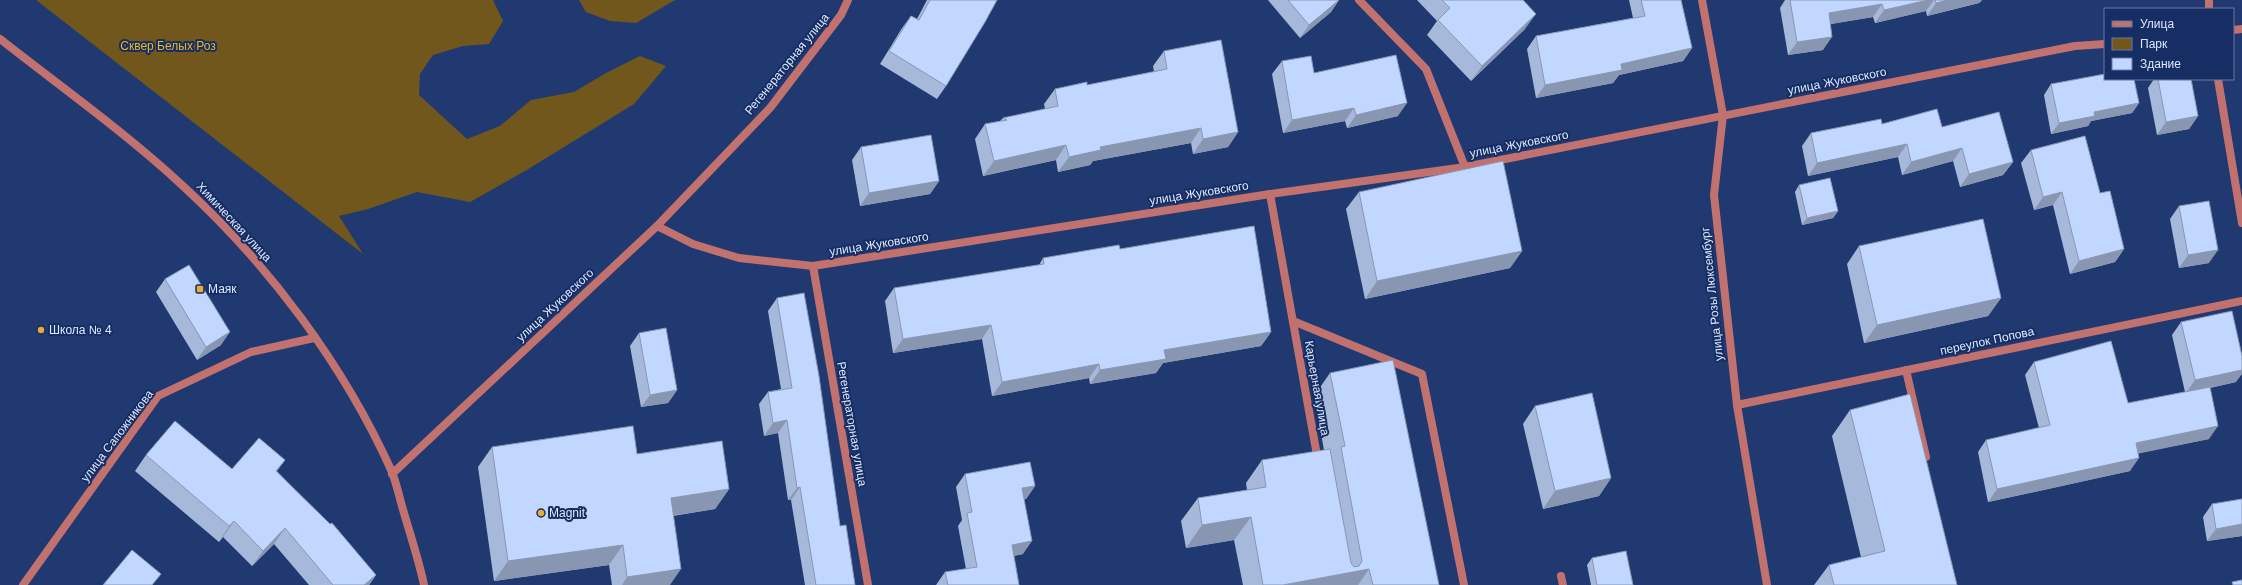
<svg xmlns="http://www.w3.org/2000/svg" width="2242" height="585" font-family="Helvetica,sans-serif">
	<style>
		.green { fill: #72571d }
		.lines { fill: none; stroke-linecap: round; stroke-linejoin: round }
		.service { stroke: #c2726e; stroke-width: 8 }
		.minor { stroke: #c2726e; stroke-width: 8 }
		.tertiary { stroke: #c2726e; stroke-width: 8 }
		.wall { fill: #a7b9db }
		.shaded-wall { fill: #8896b2 }
		.building { fill: #c2d7ff; stroke: #8896b2 }
		.poi-dot { fill: #e3ae35; stroke: #162e64; stroke-width: 1.5 }
		.labels { text-anchor: middle; stroke-width: 4; stroke-linejoin: round; paint-order: stroke }
		.park-label { font-size: 12px; fill: #eeb424; stroke: #162e64 }
		.street-label { font-size: 12px; fill: #dde8fd; stroke: #162e64 }
		.poi-label { font-size: 12px; fill: #dde8fd; stroke: #162e64; text-anchor: start }
	</style>
	<rect width="100%" height="100%" fill="#203970"/>
	<!-- green -->
	<g class="green">
		<path d="M36 0H493L503 21 489 44 463 46 433 55 420 74 419 95 467 139 500 126 531 100 574 92 606 73 640 56 666 66 634 104 525 171 470 202 417 192 368 209 339 216 363 254Z"/>
		<path d="M579 0H675L636 23 610 21 586 12Z"/>
	</g>
	<g class="lines">
		<!-- service -->
		<g class="service">
			<path d="M1293 321 1422 374 1464 585"/>
			<path d="M1906 370 1926 457"/>
			<path d="M1561 576 1563 585"/>
		</g>
		<!-- minor -->
		<g class="minor">
			<path d="M1359 0 1426 69 1465 167"/>
			<path d="M2209 0V9"/>
			<path d="M2233 30 2242 29"/>
			<path d="M2218 79 2242 223"/>
			<path d="M1270 194 1318 461"/>
			<path d="M657 226 693 244 739 258 813 266 1270 194 1465 167 2075 46 2105 44"/>
			<path d="M813 266 868 585"/>
			<path d="M1737 405 2242 301"/>
			<path d="M23 585 158 396 251 352 314 338"/>
		</g>
		<!-- tertiary -->
		<g class="tertiary">
			<path d="M1702 0 1723 115 1714 195 1737 405 1767 585"/>
			<path d="M0 39C61 87 126 133 183 186 269 265 344 365 392 472 397 485 400 500 404 513 411 537 419 561 424 585"/>
			<path d="M392 474 657 226 770 108 841 15 848 0"/>
		</g>
	</g>
	<!-- wall -->
	<g class="wall">
		<path d="M927 0H997L946 86 937 99 880 64 902 28 911 16 917 19Z"/>
		<path d="M1268 0H1339L1331 12 1300 38Z"/>
		<path d="M1417 0H1523L1525 29 1471 81 1427 35 1437 21Z"/>
		<path d="M1629 0H1681L1692 48 1683 61 1619 75 1613 83 1536 98 1527 49 1536 36 1633 18Z"/>
		<path d="M1785 0H1982L1979 3 1927 16 1926 11 1875 23 1873 17 1830 24 1823 50 1788 55 1780 8Z"/>
		<path d="M1164 51 1238 132 1228 147 1193 154 1191 143 1093 161 1090 165 1058 172 1056 160 983 176 975 139 985 124 1000 121 1003 118 1045 109 1044 104 1055 89 1087 85 1154 72 1153 66Z"/>
		<path d="M1282 61 1314 73 1398 116 1347 128 1345 121 1283 133 1272 74Z"/>
		<path d="M2154 79H2191L2198 116 2189 129 2157 135 2148 88Z"/>
		<path d="M2051 84 2139 103 2132 113 2091 121 2088 126 2051 134 2044 95Z"/>
		<path d="M1882 124 1942 127 2013 162 2003 175 1960 187 1953 161 1902 175 1898 157 1808 176 1802 146 1811 133Z"/>
		<path d="M861 147 939 181 930 194 860 206 852 160Z"/>
		<path d="M2031 150 2124 249 2115 262 2070 274 2053 205 2034 210 2021 163Z"/>
		<path d="M1799 185 1838 211 1833 218 1802 225 1795 192Z"/>
		<path d="M1359 192 1522 251 1510 268 1365 299 1346 209Z"/>
		<path d="M2179 206 2209 263 2179 268 2170 219Z"/>
		<path d="M1859 246 2001 298 1988 316 1864 343 1847 264Z"/>
		<path d="M1120 249 1271 332 1261 346 1163 363 1156 373 1090 384 1089 378 992 396 982 339 893 353 885 301 894 288 1039 265 1043 258Z"/>
		<path d="M165 279 221 345 197 360 156 292Z"/>
		<path d="M777 298 840 526 855 585H805L791 500H788L778 433 764 436 759 404 768 392 781 389 768 311Z"/>
		<path d="M2181 322 2236 382 2210 388 2209 439 2138 453 2130 471 1988 502 1978 452 1986 440 2039 428 2025 375 2034 362 2128 403 2185 392 2172 335Z"/>
		<path d="M639 333 677 390 668 403 641 407 630 346Z"/>
		<path d="M1330 373 1439 585H1243L1234 540 1186 548 1181 521 1198 498 1247 490 1246 483 1262 460 1324 450 1314 396Z"/>
		<path d="M1535 406 1611 478 1599 496 1543 509 1523 424Z"/>
		<path d="M1850 410 1957 585H1814L1829 565 1861 557 1832 436Z"/>
		<path d="M492 447 637 454 729 489 715 509 673 516 670 585H612L609 565 494 581 478 467Z"/>
		<path d="M146 455 232 469 285 460 277 471 376 575 369 585H309L274 544 252 566 223 537 219 542 135 471Z"/>
		<path d="M965 474 1035 486 1026 499H1024L1023 554 1014 556 1019 585H936L945 572 966 569 958 526 962 520 956 487Z"/>
		<path d="M2242 499V536L2207 541 2203 517 2212 504Z"/>
		<path d="M1592 558 1633 585H1591L1587 565Z"/>
	</g>
	<!-- shaded-wall -->
	<g class="shaded-wall">
		<path d="M1339 0 1331 12 1300 38 1309 25Z"/>
		<path d="M1928 0H1934L1926 11 1875 23 1884 10Z"/>
		<path d="M1948 0H1982L1979 3 1927 16 1936 3Z"/>
		<path d="M1882 4 1873 17 1820 26 1829 13Z"/>
		<path d="M1536 14 1525 29 1471 81 1482 66Z"/>
		<path d="M1832 37 1823 50 1788 55 1797 42Z"/>
		<path d="M1692 48 1683 61 1619 75 1613 83 1536 98 1545 85 1621 64Z"/>
		<path d="M1407 103 1398 116 1347 128 1356 115Z"/>
		<path d="M2139 103 2132 113 2091 121 2088 126 2051 134 2059 123 2094 112Z"/>
		<path d="M1354 108 1345 121 1283 133 1292 120Z"/>
		<path d="M2198 116 2189 129 2157 135 2166 122Z"/>
		<path d="M1201 128 1191 143 1093 161 1090 165 1058 172 1069 157 1100 147Z"/>
		<path d="M1238 132 1228 147 1193 154 1203 139Z"/>
		<path d="M1907 144 1898 157 1808 176 1817 163Z"/>
		<path d="M1066 145 1056 160 983 176 994 161Z"/>
		<path d="M1962 148 1953 161 1902 175 1911 162Z"/>
		<path d="M2013 162 2003 175 1960 187 1969 174Z"/>
		<path d="M939 181 930 194 860 206 869 193Z"/>
		<path d="M2062 192 2053 205 2034 210 2043 197Z"/>
		<path d="M1838 211 1833 218 1802 225 1807 218Z"/>
		<path d="M2124 249 2115 262 2070 274 2079 261Z"/>
		<path d="M2218 250 2209 263 2179 268 2188 255Z"/>
		<path d="M1522 251 1510 268 1365 299 1377 281Z"/>
		<path d="M2001 298 1988 316 1864 343 1877 325Z"/>
		<path d="M991 325 982 339 893 353 903 339Z"/>
		<path d="M230 332 221 345 197 360 206 347Z"/>
		<path d="M1271 332 1261 346 1163 363 1156 373 1090 384 1100 370 1164 350Z"/>
		<path d="M1099 364 1089 378 992 396 1002 382Z"/>
		<path d="M2242 370V374L2236 382 2186 393 2195 380Z"/>
		<path d="M677 390 668 403 641 407 650 395Z"/>
		<path d="M787 420 778 433 764 436 773 423Z"/>
		<path d="M2218 426 2209 439 2127 456 2136 443Z"/>
		<path d="M2139 458 2130 471 1988 502 1997 489Z"/>
		<path d="M1611 478 1599 496 1543 509 1555 491Z"/>
		<path d="M1035 486 1026 499 1013 501 1022 488Z"/>
		<path d="M800 487 791 500H788L797 488Z"/>
		<path d="M729 489 715 509 657 518 671 498Z"/>
		<path d="M1251 517 1234 540 1186 548 1202 525Z"/>
		<path d="M234 521 223 537 219 542 229 526Z"/>
		<path d="M2242 524V536L2207 541 2216 529Z"/>
		<path d="M285 528 274 544 252 566 263 551Z"/>
		<path d="M1032 541 1023 554 1003 558 1012 545Z"/>
		<path d="M623 545 609 565 494 581 508 561Z"/>
		<path d="M681 569 670 585H622L627 577Z"/>
		<path d="M1369 569 1358 585H1283Z"/>
		<path d="M376 575 369 585H364Z"/>
	</g>
	<!-- building -->
	<g class="building">
		<path d="M930 0H997L985 22 946 86 889 51 911 16 919 20Z"/>
		<path d="M1288 0H1339L1309 25Z"/>
		<path d="M1442 0H1523L1536 14 1482 66 1438 20 1450 8Z"/>
		<path d="M1641 0H1681L1692 48 1621 64 1622 70 1545 85 1536 36 1645 16Z"/>
		<path d="M1790 0H1928L1884 10 1882 4 1829 13 1832 37 1797 42Z"/>
		<path d="M1935 0H1948L1936 3Z"/>
		<path d="M1221 40 1238 132 1203 139 1201 128 1100 147 1101 150 1069 157 1066 145 994 161 985 124 1007 120 1003 118 1058 106 1055 89 1087 82V85L1167 69 1164 51Z"/>
		<path d="M1396 55 1407 103 1356 115 1354 108 1292 120 1282 61 1311 56 1314 73Z"/>
		<path d="M2105 74V79H2134L2139 103 2094 112 2095 116 2059 123 2051 84Z"/>
		<path d="M2158 79H2191L2198 116 2166 122Z"/>
		<path d="M1937 109 1942 127 1999 112 2013 162 1969 174 1962 148 1911 162 1907 144 1817 163 1811 133 1881 119 1882 124Z"/>
		<path d="M931 135 939 181 869 193 861 147Z"/>
		<path d="M2085 136 2100 193 2110 191 2124 249 2079 261 2062 192 2043 197 2031 150Z"/>
		<path d="M1503 161 1522 251 1377 281 1359 192Z"/>
		<path d="M1830 178 1838 211 1807 218 1799 185Z"/>
		<path d="M2209 201 2218 250 2188 255 2179 206Z"/>
		<path d="M1983 219 2001 298 1877 325 1859 246Z"/>
		<path d="M1254 226 1271 332 1164 350 1166 359 1100 370 1099 364 1002 382 991 325 903 339 894 288 1044 264 1043 258 1119 245 1120 249Z"/>
		<path d="M189 265 230 332 206 347 165 279Z"/>
		<path d="M804 293 819 376 840 526 846 525 855 585H816L800 487 797 488 787 420 773 423 768 392 792 388 777 298Z"/>
		<path d="M2232 311 2242 356V370L2195 380 2181 322Z"/>
		<path d="M666 328 677 390 650 395 639 333Z"/>
		<path d="M2111 341 2128 403 2210 387 2218 426 2136 443 2139 458 1997 489 1986 440 2050 425 2034 362Z"/>
		<path d="M1393 360 1439 585H1373L1369 569 1283 585H1263L1251 517 1202 525 1198 498 1266 487 1262 460 1330 449 1351 563 1354 567 1359 566 1362 561 1341 447 1345 446 1330 373Z"/>
		<path d="M1592 393 1611 478 1555 491 1535 406Z"/>
		<path d="M1910 394 1957 585H1834L1829 565 1885 551 1850 410Z"/>
		<path d="M175 421 232 469 259 438 285 460 276 471 330 524 332 523 376 575 364 585H333L285 528 263 551 234 521 229 526 146 455Z"/>
		<path d="M633 426 637 454 722 441 729 489 671 498 681 569 627 577 623 545 508 561 492 447Z"/>
		<path d="M1030 462 1035 486 1022 488 1032 541 1012 545 1019 585H948L945 572 977 567 967 513 972 512 965 474Z"/>
		<path d="M2242 499V524L2216 529 2212 504Z"/>
		<path d="M132 550 161 574 152 585H103Z"/>
		<path d="M1626 551 1633 585H1597L1592 558Z"/>
		<path d="M2242 580V585H2233L2232 582Z"/>
	</g>
	<!-- markers -->
	<g class="poi-dot">
		<rect x="196" y="285" width="8" height="8" rx="2"/>
		<circle cx="41" cy="330" r="4"/>
		<circle cx="541" cy="513" r="4"/>
	</g>
	<g class="labels">
		<!-- park labels -->
		<g class="park-label">
			<text x="168" y="50">Сквер Белых Роз</text>
		</g>
		<!-- street labels -->
		<g class="street-label">
			<text transform="translate(787 64) rotate(-51)" y="4">Регенераторная улица</text>
			<text transform="translate(1837 81) rotate(-11)" y="4">улица Жуковского</text>
			<text transform="translate(1519 144) rotate(-11)" y="4">улица Жуковского</text>
			<text transform="translate(1199 193) rotate(-9)" y="4">улица Жуковского</text>
			<text transform="translate(234 222) rotate(47)" y="4">Химическая улица</text>
			<text transform="translate(879 244) rotate(-9)" y="4">улица Жуковского</text>
			<text transform="translate(1712 294) rotate(-96)" y="4">улица Розы Люксембург</text>
			<text transform="translate(555 305) rotate(-43)" y="4">улица Жуковского</text>
			<text transform="translate(1987 341) rotate(-12)" y="4">переулок Попова</text>
			<text transform="translate(1317 388) rotate(80)" y="4">Карьерная улица</text>
			<text transform="translate(852 424) rotate(80)" y="4">Регенераторная улица</text>
			<text transform="translate(117 436) rotate(-53)" y="4">улица Сапожникова</text>
		</g>
		<!-- poi labels -->
		<g class="poi-label">
			<text x="208" y="293">Маяк</text>
			<text x="49" y="334">Школа № 4</text>
			<text x="549" y="517">Magnit</text>
		</g>
	</g>
	<!-- legend -->
	<rect x="2104" y="8" width="130" height="72" fill="#162e64" stroke="#6678a1"/>
	<rect x="2112" y="21" width="20" height="6" fill="#c2726e" stroke="#6678a1"/>
	<text x="2140" y="28" font-size="12" fill="#dde8fd">Улица</text>
	<rect x="2112" y="38" width="20" height="12" fill="#72571d" stroke="#6678a1"/>
	<text x="2140" y="48" font-size="12" fill="#dde8fd">Парк</text>
	<rect x="2112" y="58" width="20" height="12" fill="#c2d7ff" stroke="#6678a1"/>
	<text x="2140" y="68" font-size="12" fill="#dde8fd">Здание</text>
</svg>
